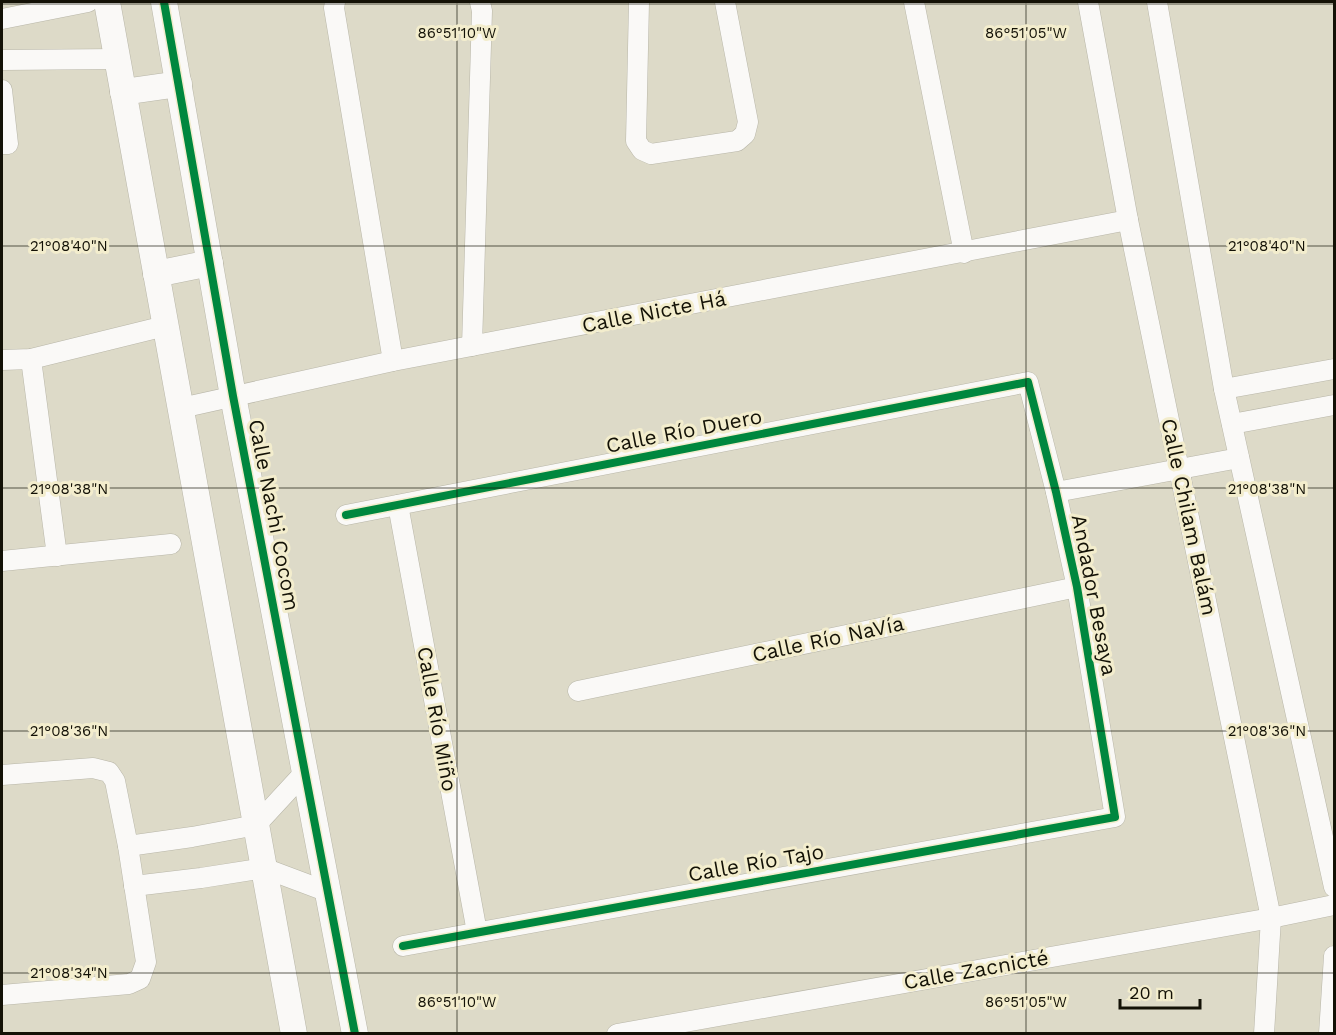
<svg xmlns="http://www.w3.org/2000/svg" width="1336" height="1035" font-family="'Work Sans',sans-serif">
	<style>
		.lines { fill: none; stroke-linecap: round; stroke-linejoin: round }
		.minor-casing { stroke: #b8b6a8; stroke-width: 21 }
		.tertiary-casing { stroke: #b8b6a8; stroke-width: 27 }
		.minor { stroke: #faf9f7; stroke-width: 20 }
		.tertiary { stroke: #faf9f7; stroke-width: 26 }
		.cycleway-casing { stroke: #f3edcd; stroke-width: 11 }
		.cycleway { stroke: #00873e; stroke-width: 8 }
		.ticks { fill: none; stroke: #131106; stroke-width: 1.5; stroke-opacity: 0.45 }
		.labels { text-anchor: middle; stroke-width: 6; stroke-linejoin: round; paint-order: stroke }
		.street-label { font-size: 21px; fill: #131106; stroke: #f3edcd }
		.ticks-label { font-size: 15px; text-anchor: middle; fill: #131106; stroke: #f3edcd; stroke-width: 6; stroke-linejoin: round; paint-order: stroke }
	</style>
	<rect width="100%" height="100%" fill="#dddac8"/>
	<g class="lines">
		<defs>
			<g id="minor">
				<path d="M335 2 334 8 393 361"/>
				<path d="M639 2 636 141 642 150 651 154 737 141 745 134 748 122 725 2"/>
				<path d="M914 2 964 253"/>
				<path d="M1088 2 1128 220 1271 918 1264 1034"/>
				<path d="M1157 2 1224 389 1334 887"/>
				<path d="M2 19 88 2"/>
				<path d="M2 60 117 59"/>
				<path d="M2 90 8 144H2"/>
				<path d="M472 346 482 11 480 2"/>
				<path d="M31 359 57 556"/>
				<path d="M2 360 31 359 165 326"/>
				<path d="M1224 389 1334 369"/>
				<path d="M181 408 393 361 1128 220"/>
				<path d="M1232 424 1334 405"/>
				<path d="M1056 492 1239 458"/>
				<path d="M398 505 477 932"/>
				<path d="M346 515 1028 382 1056 492 1077 587 1115 817 403 946"/>
				<path d="M2 561 171 544"/>
				<path d="M578 691 1077 587"/>
				<path d="M2 775 93 768 109 772 115 781 128 846 146 962 140 979 129 984 2 995"/>
				<path d="M128 846 192 837 256 825 305 772"/>
				<path d="M134 886 201 878 264 868 328 892"/>
				<path d="M617 1034 1271 918 1334 905"/>
				<path d="M1329 1034 1334 956"/>
			</g>
			<g id="tertiary">
				<path d="M107 2 294 1034"/>
				<path d="M164 2 233 396 355 1034"/>
				<path d="M123 92 179 84"/>
				<path d="M156 274 210 263"/>
			</g>
		</defs>
		<!-- minor casing -->
		<use href="#minor" class="minor-casing"/>
		<!-- tertiary casing -->
		<use href="#tertiary" class="tertiary-casing"/>
		<!-- minor -->
		<use href="#minor" class="minor"/>
		<!-- tertiary -->
		<use href="#tertiary" class="tertiary"/>
		<defs>
			<g id="cycleway">
				<path d="M164 2 233 396 355 1034"/>
				<path d="M346 515 1028 382 1056 492 1077 587 1115 817 403 946"/>
			</g>
		</defs>
		<!-- cycleway casing -->
		<use href="#cycleway" class="cycleway-casing"/>
		<!-- cycleway -->
		<use href="#cycleway" class="cycleway"/>
	</g>
	<!-- ticks -->
	<path class="ticks" d="M457 2V1034M1026 2V1034M2 4H1334M2 246H1334M2 488H1334M2 731H1334M2 973H1334"/>
	<g class="labels">
		<!-- street labels -->
		<g class="street-label">
			<text transform="translate(654 312) rotate(-11)" y="7">Calle Nicte Há</text>
			<text transform="translate(684 431) rotate(-11)" y="7">Calle Río Duero</text>
			<text transform="translate(274 515) rotate(79)" y="7">Calle Nachi Cocom</text>
			<text transform="translate(1189 517) rotate(78)" y="7">Calle Chilam Balám</text>
			<text transform="translate(1094 595) rotate(79)" y="7">Andador Besaya</text>
			<text transform="translate(828 639) rotate(-12)" y="7">Calle Río NaVía</text>
			<text transform="translate(437 719) rotate(80)" y="7">Calle Río Miño</text>
			<text transform="translate(756 863) rotate(-10)" y="7">Calle Río Tajo</text>
			<text transform="translate(976 970) rotate(-10)" y="7">Calle Zacnicté</text>
		</g>
	</g>
	<g class="ticks-label">
		<text x="457" y="38">86°51'10"W</text>
		<text x="1026" y="38">86°51'05"W</text>
		<text x="69" y="251">21°08'40"N</text>
		<text x="1267" y="251">21°08'40"N</text>
		<text x="69" y="494">21°08'38"N</text>
		<text x="1267" y="494">21°08'38"N</text>
		<text x="69" y="736">21°08'36"N</text>
		<text x="1267" y="736">21°08'36"N</text>
		<text x="69" y="978">21°08'34"N</text>
		<text x="457" y="1007">86°51'10"W</text>
		<text x="1026" y="1007">86°51'05"W</text>
	</g>
	<!-- border -->
	<rect width="1336" height="1035" fill="none" stroke="#131106" stroke-width="6"/>
	<!-- scale -->
	<path d="M1120 999v9h80v-9" fill="none" stroke="#131106" stroke-width="3"/>
	<text x="1129" y="999" font-size="18" fill="#131106" stroke="#f3edcd" stroke-width="4.5" paint-order="stroke">20 m</text>
</svg>
